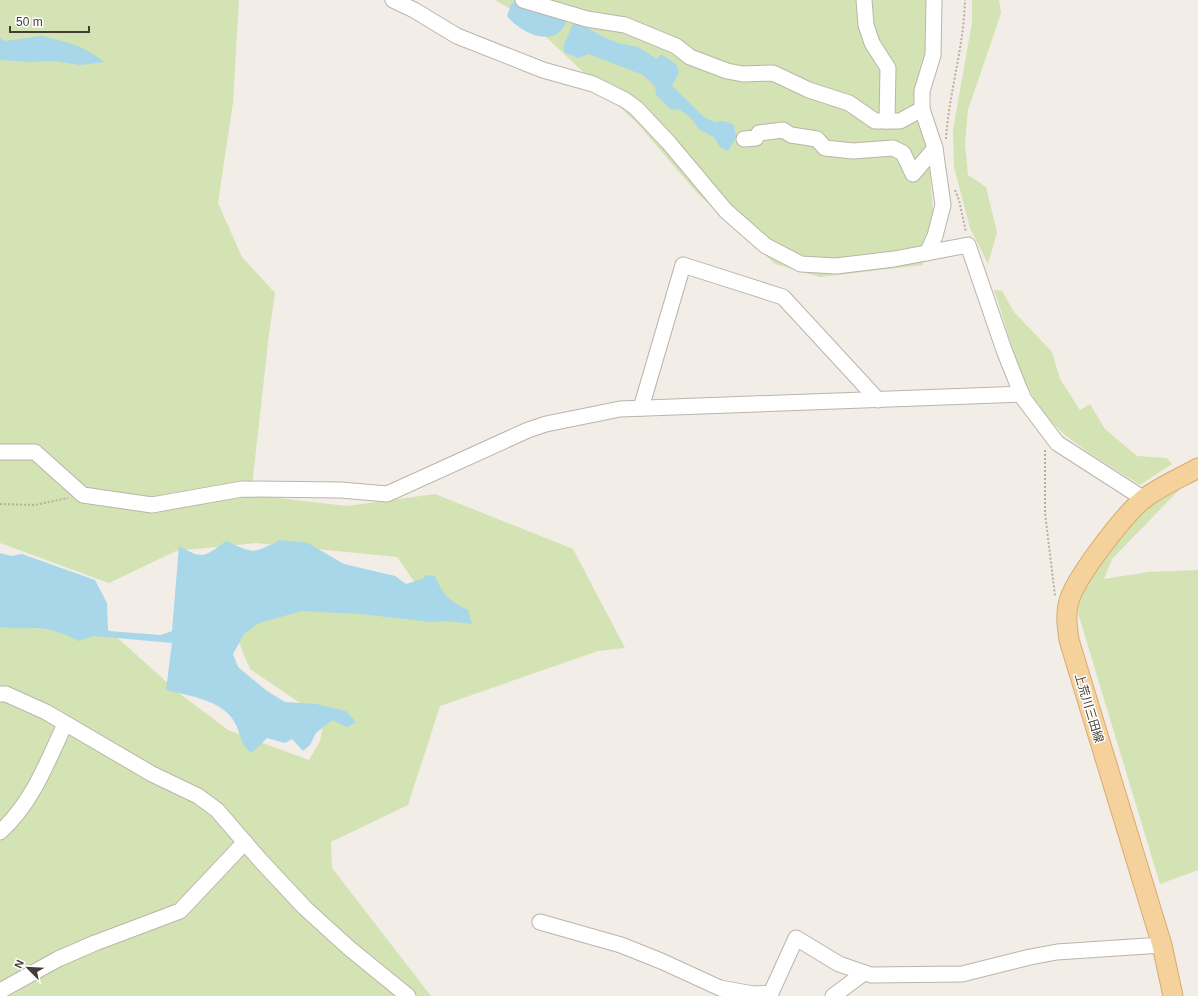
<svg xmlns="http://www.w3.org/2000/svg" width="1198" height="996" font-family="Arial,'Noto Sans JP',sans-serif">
<rect width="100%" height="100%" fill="#f2ede7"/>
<g fill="#d3e3b3">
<polygon points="0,0 239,0 233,102 218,203 242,257 275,293 269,334 251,495 347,506 435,494 573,549 625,648 598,651 440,706 408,805 331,842 332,868 431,996 0,996 0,621 102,624 179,693 228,730 309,760 320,741 324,719 250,669 235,633 291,594 435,611 397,557 256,543 176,551 109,583 0,543"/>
<polygon points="495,0 929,0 924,95 933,210 923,265 820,277 775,264 697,193 638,124 525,17"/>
<polygon points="972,0 999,0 1001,13 968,110 965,144 968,175 986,187 997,232 988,264 970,228 954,167 953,130 972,22"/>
<path d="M994 290 1002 291 1014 312 1052 352 1060 379 1080 410 1090 404 1105 429 1137 456 1167 458 1172 464 1140 485C1109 465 1062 440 1041 409 1018 378 1007 327 994 290Z"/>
<polygon points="1174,485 1180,489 1112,559 1104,579 1148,572 1198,570 1198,870 1160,884 1078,613 1082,585 1148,506"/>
</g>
<g fill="#a8d7e9">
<path d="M516 1 563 18 566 23C554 50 520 32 507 16L511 4Z"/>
<polygon points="578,22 601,36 618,43 638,47 657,59 661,54 676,64 679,72 672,86 704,117 715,122 724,121 734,125 736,137 728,151 720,147 714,137 700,130 690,117 680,110 670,109 656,95 655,86 643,75 589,54 578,58 564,52 564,44 573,24"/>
<path d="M41 36C69 42 81 45 105 62L80 65 54 61 30 62 0 60V38L5 41Z"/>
<path d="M280 540 308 543 344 564 395 576 406 584 422 579 427 575 435 576C444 597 449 600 468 610L472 624 446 621 431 622 360 614 302 611 259 623 244 634 233 654 238 667 267 691 285 702 316 704 346 711 356 722 347 727 332 720 316 733 310 745 303 751 292 739 285 743 267 738 252 753C241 747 241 735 236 725 225 700 189 696 166 690L172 643 94 636 79 641C65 634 51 628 34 628 22 628 12 629 0 627V553L11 556 22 554 95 580 107 603 108 631 161 635 172 631 179 546C204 560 204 557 226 541 255 554 252 554 280 540Z"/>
</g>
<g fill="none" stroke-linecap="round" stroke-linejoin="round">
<g stroke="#bcb4aa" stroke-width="17">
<g id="minor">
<polyline points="393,0 414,10 457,36 543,70 593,84 625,100 636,108 669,143 726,211 766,246 801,264 836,266 894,259 968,245 1004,350 1023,398 1057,443 1144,499"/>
<polyline points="523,0 587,19 625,25 676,46 690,57 727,71 743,74 773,73 809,90 849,103 875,121 900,121 922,109"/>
<polyline points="864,0 866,25 872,43 888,68 887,121"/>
<polyline points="744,139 756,138 759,133 783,130 791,135 817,139 825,148 853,151 893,148 903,153 913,174 935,148"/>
<polyline points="927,253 935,236 943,205 935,148 922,109 922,91 933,55 934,0"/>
<polyline points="641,408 683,265 783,297 878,400"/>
<polyline points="0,452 35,452 83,495 152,505 242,489 341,490 387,494 528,430 546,424 620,409 1022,394"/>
<polyline points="0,694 6,694 46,712 152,774 198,796 217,810 261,861 305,908 349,948 408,996"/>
<path d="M0 832C32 803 47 763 65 724"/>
<polyline points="540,922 621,945 661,961 720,988 753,994 771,993 796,938 839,964 871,975 962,974 1030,957 1057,952 1162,945"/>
<polyline points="0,991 58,959 95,943 180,911 245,842"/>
<polyline points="833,996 864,973"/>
</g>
</g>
<g stroke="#d9ab6e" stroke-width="21">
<path id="major" d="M1173 996 1162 945 1069 640C1067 626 1065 612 1070 598 1078 575 1125 513 1145 498 1161 486 1180 478 1198 468"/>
</g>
<g stroke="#bdad9d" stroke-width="2" stroke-dasharray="2 2" stroke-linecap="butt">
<path d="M946 139C949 92 964 47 965 0"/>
<polyline points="955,190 959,200 966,232"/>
<polyline points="1045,450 1045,513 1055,596"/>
<polyline points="0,504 35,505 68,498"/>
</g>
<use href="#minor" stroke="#fff" stroke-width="15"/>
<use href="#major" stroke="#f5d19c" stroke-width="19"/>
</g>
<g text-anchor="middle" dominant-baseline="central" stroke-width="3" stroke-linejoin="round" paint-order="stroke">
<g font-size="12" fill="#443d36" stroke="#fff">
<text transform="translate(1089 708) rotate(73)">上荒川三田線</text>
</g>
</g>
<g transform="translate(28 968) rotate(294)" stroke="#ffffff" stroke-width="3" paint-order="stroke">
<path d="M0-3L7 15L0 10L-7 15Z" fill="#443d36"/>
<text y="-6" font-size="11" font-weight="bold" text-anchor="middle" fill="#443d36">N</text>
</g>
<path d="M10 26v6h79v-6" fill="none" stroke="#443d36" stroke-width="2"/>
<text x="16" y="26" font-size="12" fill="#443d36" stroke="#ffffff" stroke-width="3" paint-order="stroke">50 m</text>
</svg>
